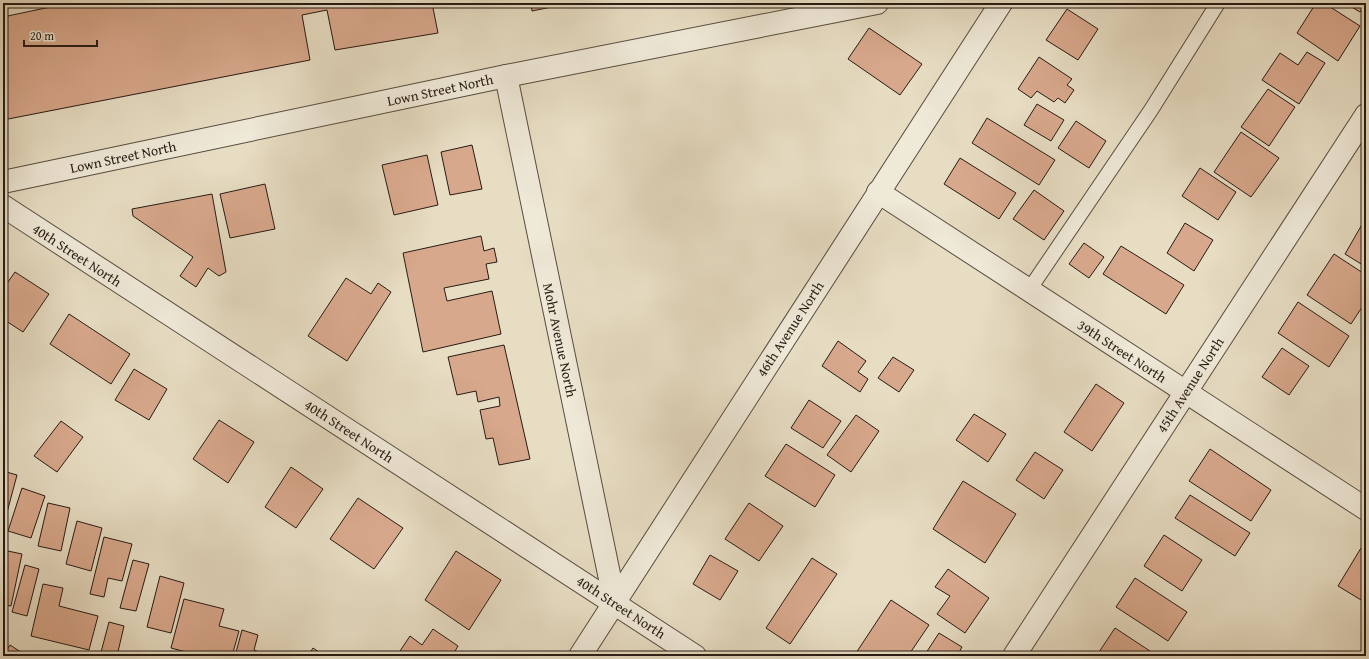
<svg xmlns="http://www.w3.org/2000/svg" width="1369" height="659" font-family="'Gentium Book Plus',serif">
<rect width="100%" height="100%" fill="#e7ddc3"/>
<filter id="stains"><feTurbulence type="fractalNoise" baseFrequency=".005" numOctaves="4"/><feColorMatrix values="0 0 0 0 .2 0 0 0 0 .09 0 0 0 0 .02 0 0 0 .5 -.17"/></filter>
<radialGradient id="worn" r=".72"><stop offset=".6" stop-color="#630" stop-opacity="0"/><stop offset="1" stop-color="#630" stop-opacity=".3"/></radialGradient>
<g fill="#d8a88c" stroke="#271b14">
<polygon points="69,3 432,3 438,33 335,50 327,10 302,15 310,60 3,120 3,17"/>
<polygon points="531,3 571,3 532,11"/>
<polygon points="1316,3 1324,3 1360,26 1338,61 1297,33"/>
<polygon points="1345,3 1366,3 1360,12"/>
<polygon points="1067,9 1098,29 1078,60 1046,40"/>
<polygon points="869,28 922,64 900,95 848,59"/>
<polygon points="1307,52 1325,63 1299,104 1262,80 1280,53 1298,65"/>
<polygon points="1039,57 1072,79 1067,85 1074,90 1065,103 1058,98 1054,102 1037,91 1031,98 1018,89"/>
<polygon points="1268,89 1295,107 1269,146 1241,127"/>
<polygon points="1037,104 1064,120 1051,141 1024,125"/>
<polygon points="987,118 1055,160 1039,185 972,143"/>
<polygon points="1076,121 1106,141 1089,168 1058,148"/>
<polygon points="1241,132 1279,158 1251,197 1214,172"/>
<polygon points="472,145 482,189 450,195 441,152"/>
<polygon points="427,155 438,205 394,215 382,165"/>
<polygon points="960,158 1016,193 999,219 944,184"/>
<polygon points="1200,168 1236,192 1218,220 1182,196"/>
<polygon points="265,184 275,229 230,238 220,194"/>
<polygon points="1034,190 1064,211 1044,240 1013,219"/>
<polygon points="212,194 226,272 219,276 208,268 196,287 180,276 193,257 133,216 132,209"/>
<polygon points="1364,221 1366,222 1366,267 1345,254"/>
<polygon points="1185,223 1213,240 1194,271 1167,253"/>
<polygon points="481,236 484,251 494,248 497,262 486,264 489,279 444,288 447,301 492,291 501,334 423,352 403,253"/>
<polygon points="1084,243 1104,257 1089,278 1069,264"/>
<polygon points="1121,246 1184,285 1166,314 1103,274"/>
<polygon points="1334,254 1366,275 1366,301 1351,324 1307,295"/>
<polygon points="15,272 49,294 23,332 3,319 3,289"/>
<polygon points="346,278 371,294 378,283 391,292 347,361 308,336"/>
<polygon points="1298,302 1349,336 1329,367 1278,333"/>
<polygon points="69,314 130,354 111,384 50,344"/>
<polygon points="838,341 866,361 858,372 868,379 860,392 822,366"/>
<polygon points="504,345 530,459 499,465 493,438 486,439 480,410 500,406 499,397 478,402 476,391 457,395 448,357"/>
<polygon points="1282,348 1309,366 1289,395 1262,377"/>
<polygon points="893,357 914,370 899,392 878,378"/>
<polygon points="134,369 167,389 149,420 115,400"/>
<polygon points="1096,384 1124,403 1092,451 1064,432"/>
<polygon points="809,400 841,421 823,448 791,428"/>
<polygon points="974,414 1006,434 988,462 956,440"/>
<polygon points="856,415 879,431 851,472 827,455"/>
<polygon points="219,420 254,442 228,483 193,459"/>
<polygon points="61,421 83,437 57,472 34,456"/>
<polygon points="786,444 835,475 815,507 765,476"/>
<polygon points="1210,449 1271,490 1251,521 1189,481"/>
<polygon points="1035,452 1063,470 1044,499 1016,480"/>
<polygon points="291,467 323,489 296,528 265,507"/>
<polygon points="3,471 17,475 5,520 3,520"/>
<polygon points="963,481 1016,514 985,563 933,529"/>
<polygon points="22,488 45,496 31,538 8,531"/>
<polygon points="1190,495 1250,533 1235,556 1175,518"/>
<polygon points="358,498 403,528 374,569 330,539"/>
<polygon points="48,503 70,508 61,551 38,546"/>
<polygon points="749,503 783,526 759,561 725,539"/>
<polygon points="77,521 102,528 91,571 66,564"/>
<polygon points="1164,535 1202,560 1182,591 1144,566"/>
<polygon points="104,537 132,544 122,581 108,578 104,597 90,594"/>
<polygon points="1361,548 1366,551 1366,603 1338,586"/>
<polygon points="3,550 22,554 11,606 3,605"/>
<polygon points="456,551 501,580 469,630 425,600"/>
<polygon points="710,555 738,571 720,600 693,584"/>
<polygon points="812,558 837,574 790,644 766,628"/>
<polygon points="133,560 149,564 136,611 120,608"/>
<polygon points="25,565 39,569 27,616 12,612"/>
<polygon points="948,569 989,598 965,633 937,614 950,596 935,587"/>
<polygon points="160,576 184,583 171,633 147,627"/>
<polygon points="1135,578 1187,612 1168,641 1116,607"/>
<polygon points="43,584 63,588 59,606 98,616 89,650 31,636"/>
<polygon points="184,599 224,609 219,626 239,631 232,656 201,656 171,648"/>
<polygon points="891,600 929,625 908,656 854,656"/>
<polygon points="109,622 124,626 117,656 100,656"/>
<polygon points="1115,628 1153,653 1151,656 1099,656 1097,655"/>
<polygon points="433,629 458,646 452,656 407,656 400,651 410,636 422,645"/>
<polygon points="242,630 258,635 254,650 269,656 235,656"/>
<polygon points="939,633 962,647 957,656 924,656"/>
<polygon points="10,645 27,656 3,656"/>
<polygon points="313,648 325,656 308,656"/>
</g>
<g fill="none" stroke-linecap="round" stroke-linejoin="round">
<g stroke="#574c40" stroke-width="16">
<polyline id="service" points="1029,290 1151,110 1218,3"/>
</g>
<g stroke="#574c40" stroke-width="24">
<g id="minor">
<polyline points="506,76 615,603"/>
<polyline points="3,182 506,76 877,3"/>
<polyline points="878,192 1366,509"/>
<polyline points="3,206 695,656"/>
<polyline points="1014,656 1366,115"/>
</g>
</g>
<g stroke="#574c40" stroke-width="24">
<polyline id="tertiary" points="580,656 1001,3"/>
</g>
<use href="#service" stroke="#efe9d8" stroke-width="14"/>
<use href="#minor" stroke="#efe9d8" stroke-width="22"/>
<use href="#tertiary" stroke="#efe9d8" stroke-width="22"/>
</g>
<g text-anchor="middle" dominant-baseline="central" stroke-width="3" stroke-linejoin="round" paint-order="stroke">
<g font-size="14" fill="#271b14" stroke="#efe9d8">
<text transform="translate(440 90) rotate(-12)">Lown Street North</text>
<text transform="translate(123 157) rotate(-12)">Lown Street North</text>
<text transform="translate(77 255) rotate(33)">40th Street North</text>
<text transform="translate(790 329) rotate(-57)">46th Avenue North</text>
<text transform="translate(560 340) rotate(78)">Mohr Avenue North</text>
<text transform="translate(1122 351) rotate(33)">39th Street North</text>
<text transform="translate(1190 385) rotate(-57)">45th Avenue North</text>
<text transform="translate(349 431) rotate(33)">40th Street North</text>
<text transform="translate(621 607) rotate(33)">40th Street North</text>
</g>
</g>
<rect width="1369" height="659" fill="none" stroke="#e7ddc3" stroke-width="16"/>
<rect x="4" y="4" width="1361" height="651" fill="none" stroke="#271b14" stroke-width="2"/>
<rect x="8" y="8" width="1353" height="643" fill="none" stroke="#271b14"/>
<path d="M24 40v6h73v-6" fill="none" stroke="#271b14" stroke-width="2"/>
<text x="30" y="40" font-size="12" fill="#271b14" stroke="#efe9d8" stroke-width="3" paint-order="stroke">20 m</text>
<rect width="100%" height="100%" filter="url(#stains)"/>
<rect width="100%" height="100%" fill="url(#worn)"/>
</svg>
